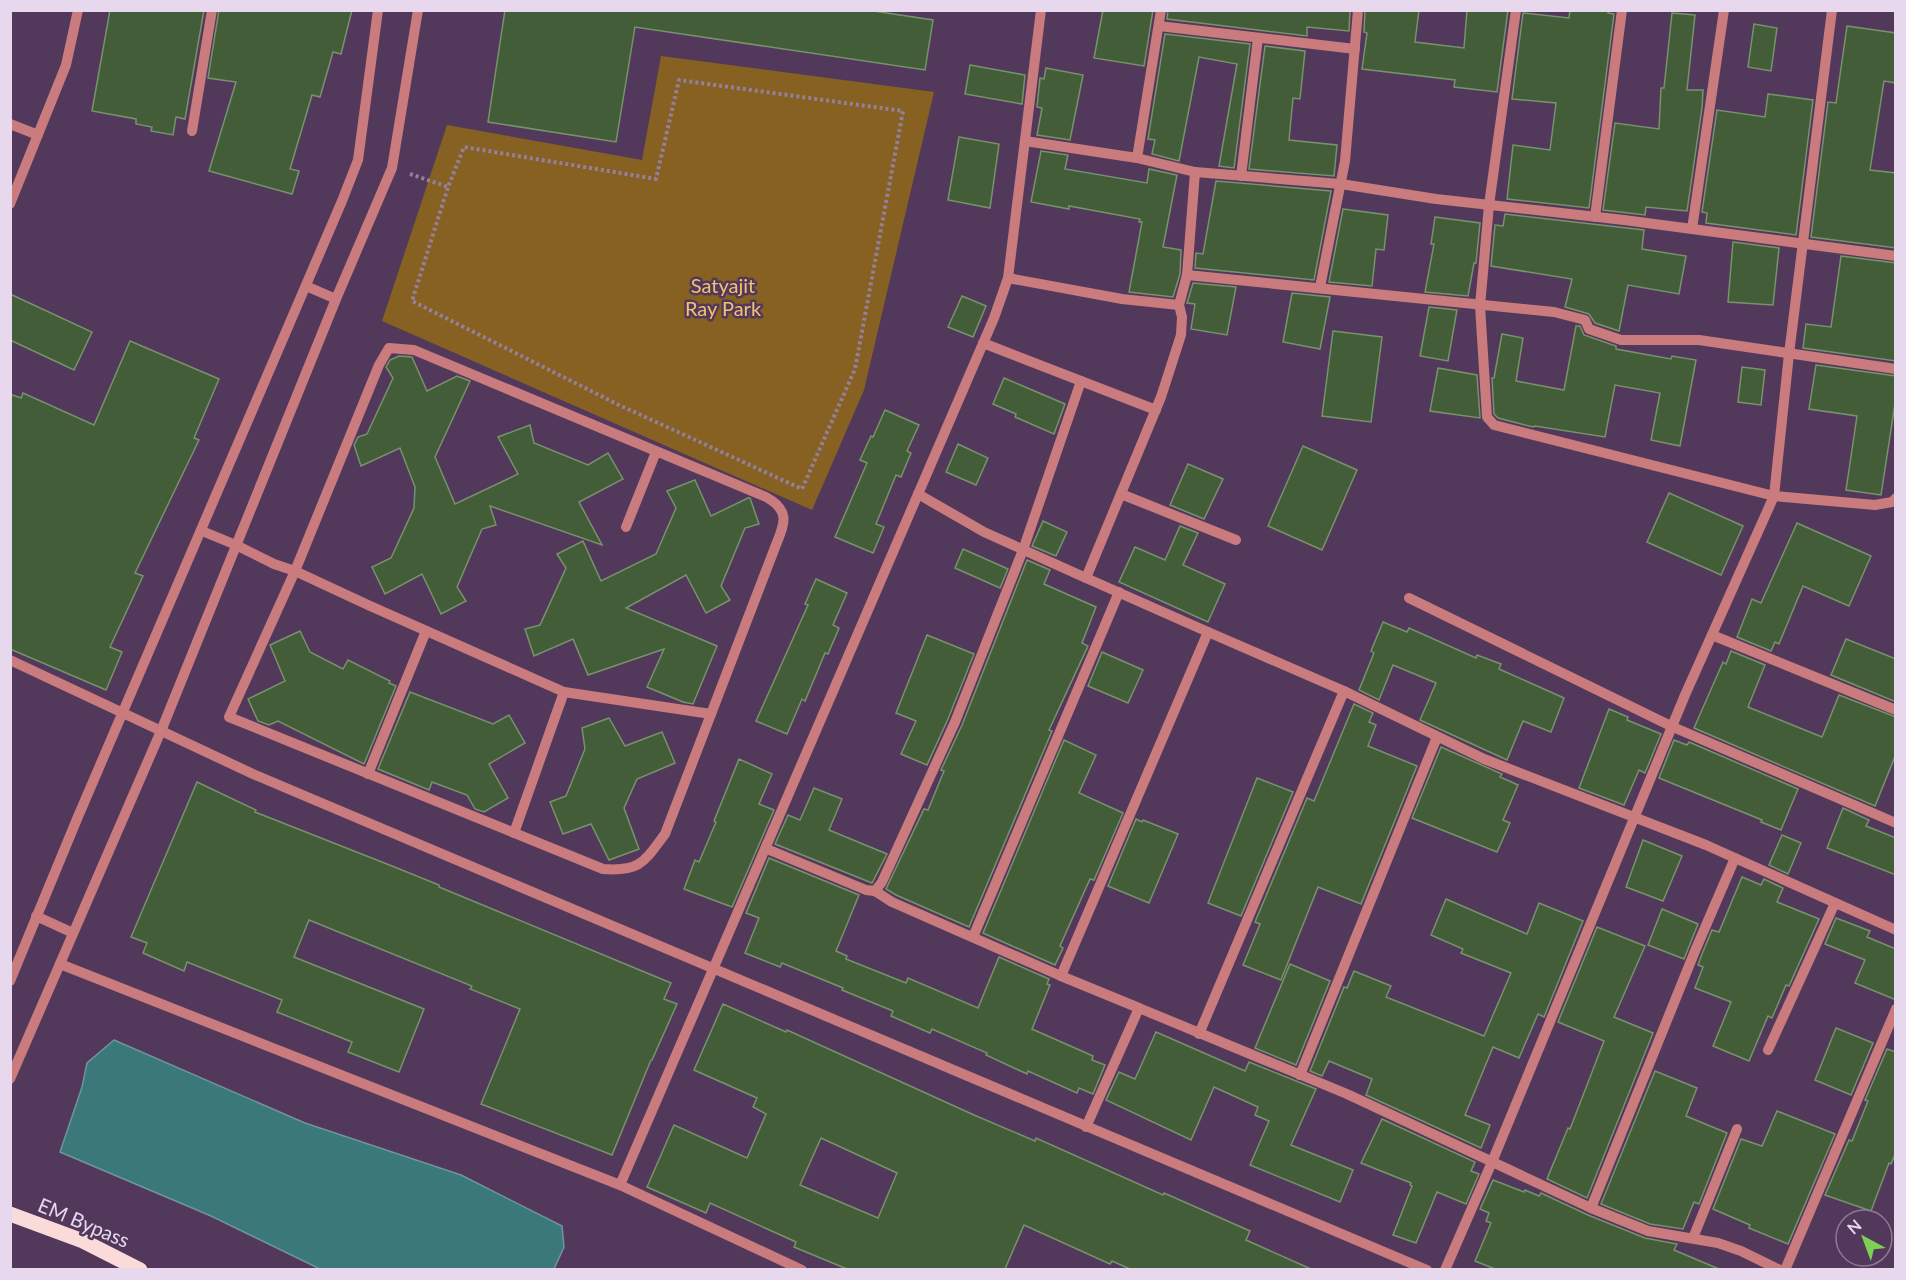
<svg xmlns="http://www.w3.org/2000/svg" width="1906" height="1280" font-family="Lato,sans-serif">
<rect width="100%" height="100%" fill="#52395b"/>
<polygon fill="#866122" points="661,56 934,92 864,390 812,510 382,321 447,125 642,160"/>
<polygon fill="#3b787a" stroke="#6f959c" stroke-width="1.5" points="114,1040 305,1123 461,1175 562,1226 564,1247 554,1269 320,1269 211,1216 60,1152 82,1087 87,1063"/>
<g fill="#445d39" stroke="#77926c" stroke-width="1.5" fill-rule="evenodd">
<polygon points="110,10 204,10 185,119 176,117 173,135 151,131 152,127 136,124 136,119 92,111"/>
<polygon points="219,10 352,10 341,54 333,52 320,97 312,95 290,169 299,171 292,194 209,171 236,82 208,78"/>
<polygon points="505,10 867,10 933,20 925,70 635,27 616,142 488,122"/>
<polygon points="1103,10 1153,10 1144,66 1094,58"/>
<polygon points="1168,10 1350,10 1349,31 1307,27 1307,36 1167,19"/>
<polygon points="1365,10 1419,10 1415,42 1464,48 1467,10 1508,10 1497,92 1454,87 1455,80 1362,69 1367,33 1364,32"/>
<polygon points="1570,10 1609,10 1608,13 1614,14 1589,208 1507,199 1513,145 1550,150 1556,103 1512,99 1523,13 1569,18"/>
<polygon points="1672,13 1695,15 1687,90 1703,90 1702,108 1687,211 1646,207 1645,215 1603,210 1615,123 1659,129 1661,88 1664,88"/>
<polygon points="1754,24 1777,28 1771,71 1748,67"/>
<polygon points="1847,26 1896,33 1896,83 1884,81 1870,170 1896,173 1896,248 1811,237 1828,102 1836,103"/>
<polygon points="1165,34 1250,44 1234,168 1219,166 1237,64 1199,57 1179,161 1152,154 1155,140 1148,139"/>
<polygon points="1265,46 1305,51 1300,99 1293,98 1289,140 1337,145 1334,176 1249,169"/>
<polygon points="970,65 1025,75 1022,104 965,94"/>
<polygon points="1046,68 1083,75 1070,140 1037,135 1042,108 1037,107 1040,78 1044,79"/>
<polygon points="1768,94 1813,100 1796,235 1706,223 1707,213 1702,212 1717,110 1765,117"/>
<polygon points="959,137 999,144 990,208 948,200"/>
<polygon points="1041,151 1068,155 1065,169 1147,183 1149,169 1177,175 1163,247 1181,250 1180,274 1173,297 1129,292 1142,222 1139,222 1140,219 1069,206 1069,209 1031,202"/>
<polygon points="1216,181 1331,191 1314,280 1195,268 1196,253 1203,254"/>
<polygon points="1343,209 1388,215 1384,250 1376,249 1372,286 1329,282"/>
<polygon points="1505,214 1644,230 1642,249 1686,256 1679,294 1628,285 1619,331 1595,323 1589,314 1565,307 1572,279 1491,266 1495,225 1503,226"/>
<polygon points="1435,217 1480,223 1476,263 1474,263 1468,296 1425,292 1434,244 1431,244"/>
<polygon points="1733,242 1779,248 1773,305 1728,302"/>
<polygon points="1841,256 1896,263 1896,361 1803,348 1806,324 1831,327"/>
<polygon points="1193,283 1236,287 1227,335 1191,329 1195,304 1187,303"/>
<polygon points="1292,293 1330,297 1320,349 1283,342"/>
<polygon points="10,294 92,332 74,370 10,340"/>
<polygon points="962,296 986,306 973,337 948,327"/>
<polygon points="1429,307 1457,310 1448,361 1420,356"/>
<polygon points="1576,326 1580,326 1584,335 1616,346 1616,349 1671,359 1672,356 1696,360 1680,446 1651,440 1660,393 1615,385 1605,437 1535,426 1533,427 1498,418 1494,414 1492,378 1494,378 1502,334 1523,338 1516,381 1564,390"/>
<polygon points="1333,331 1382,337 1371,422 1322,416"/>
<polygon points="130,341 219,379 194,438 199,440 135,573 143,576 110,647 122,652 106,690 10,649 10,394 21,398 23,393 94,425"/>
<polygon points="399,356 412,357 427,391 457,376 470,381 435,457 455,504 518,474 498,437 530,425 534,443 588,465 608,453 623,479 579,502 602,545 490,506 496,525 482,529 457,587 466,601 441,614 422,574 385,594 372,567 391,558 414,508 415,487 400,448 361,466 354,445 358,437 367,434 393,378 386,367 390,360"/>
<polygon points="1816,365 1896,376 1896,397 1881,495 1846,490 1857,416 1809,409"/>
<polygon points="1742,367 1765,370 1761,405 1738,402"/>
<polygon points="1438,368 1477,375 1480,418 1430,411"/>
<polygon points="1004,378 1065,404 1054,434 1015,417 1016,414 993,404"/>
<polygon points="885,410 919,425 907,451 911,453 901,477 896,475 876,524 884,527 873,553 835,537 867,463 860,460 871,436 873,437"/>
<polygon points="958,444 988,458 976,485 946,472"/>
<polygon points="1303,446 1357,470 1322,550 1268,526"/>
<polygon points="1188,464 1223,479 1204,519 1170,505"/>
<polygon points="695,480 711,516 748,498 750,498 759,524 745,528 721,586 730,600 706,613 686,575 626,608 717,646 693,704 683,702 647,687 664,649 588,675 573,639 534,656 525,629 540,625 566,568 557,554 583,541 601,581 656,554 676,508 667,491"/>
<polygon points="1669,493 1743,526 1721,575 1647,542"/>
<polygon points="1043,521 1067,532 1056,556 1032,546"/>
<polygon points="1797,523 1871,556 1849,606 1803,586 1779,644 1775,642 1771,651 1737,637 1752,599 1761,603"/>
<polygon points="1180,526 1198,533 1183,565 1225,584 1208,622 1119,582 1135,547 1165,560"/>
<polygon points="963,549 1008,569 1000,588 955,568"/>
<polygon points="1027,560 1050,570 1044,584 1096,607 1082,643 1088,646 1049,730 1052,731 969,927 896,895 886,889 924,809 928,810 944,771 941,770 962,725"/>
<polygon points="816,579 847,593 833,625 839,628 828,654 825,653 805,701 802,699 787,734 756,721 808,605 805,604"/>
<polygon points="1383,622 1407,632 1409,628 1476,658 1477,655 1501,664 1499,669 1564,698 1551,732 1523,721 1507,760 1420,720 1436,683 1393,665 1379,700 1359,690 1374,653 1371,651"/>
<polygon points="300,631 310,652 343,669 348,660 390,681 389,683 396,686 364,764 278,721 269,725 258,721 248,699 285,681 270,645"/>
<polygon points="927,635 974,654 948,719 927,765 901,754 916,721 896,713"/>
<polygon points="1846,639 1896,659 1896,702 1831,675"/>
<polygon points="1731,651 1765,665 1748,707 1822,737 1839,695 1896,717 1896,754 1875,806 1694,728 1723,662 1726,664"/>
<polygon points="1102,652 1143,670 1128,703 1088,686"/>
<polygon points="410,692 493,724 509,715 525,743 489,764 508,798 484,812 475,809 467,795 432,782 429,790 378,769"/>
<polygon points="1354,704 1373,713 1369,722 1376,725 1368,746 1417,766 1361,904 1318,887 1281,980 1243,965 1260,924 1255,922 1307,798 1314,801"/>
<polygon points="1609,709 1628,717 1627,720 1661,734 1645,773 1639,770 1624,805 1579,788"/>
<polygon points="609,718 625,746 662,732 675,763 637,779 624,808 639,849 609,860 591,824 563,834 550,802 566,796 585,749 582,728"/>
<polygon points="1064,740 1096,755 1079,793 1123,813 1094,880 1090,879 1060,946 1063,948 1055,965 983,933"/>
<polygon points="1674,740 1687,745 1689,742 1798,789 1781,830 1761,822 1762,820 1659,778"/>
<polygon points="1441,747 1502,774 1500,777 1518,785 1503,820 1510,823 1497,852 1412,818"/>
<polygon points="739,759 772,774 759,804 774,810 732,907 684,889 695,860 699,862 716,822 714,821"/>
<polygon points="1257,778 1293,792 1241,916 1208,903"/>
<polygon points="197,782 256,810 255,812 392,866 439,885 439,887 671,983 664,999 677,1004 652,1060 651,1060 612,1155 481,1104 520,1009 470,989 472,986 309,920 294,957 424,1009 399,1072 348,1052 352,1042 277,1012 282,1000 187,962 184,971 143,953 147,943 131,937"/>
<polygon points="814,788 842,799 829,830 887,854 872,883 775,844 788,815 800,820"/>
<polygon points="1843,808 1869,820 1866,826 1896,838 1896,875 1827,848"/>
<polygon points="1136,819 1142,822 1143,820 1178,834 1149,903 1108,886"/>
<polygon points="1782,835 1801,843 1788,874 1769,865"/>
<polygon points="1643,840 1682,856 1663,901 1626,887"/>
<polygon points="769,858 859,895 836,951 847,956 846,959 906,983 908,978 978,1008 999,957 1049,979 1047,984 1050,985 1032,1029 1093,1056 1092,1060 1105,1065 1093,1094 1079,1088 1077,1093 1028,1071 1027,1074 986,1055 987,1053 932,1029 930,1033 891,1016 893,1011 842,990 843,988 782,963 780,967 745,953 759,918 746,913"/>
<polygon points="1742,877 1761,885 1764,879 1783,888 1777,902 1819,919 1789,986 1786,985 1772,1018 1768,1016 1749,1061 1713,1046 1731,1002 1695,988 1703,967 1698,965 1702,954 1712,930 1719,932"/>
<polygon points="1446,899 1527,934 1539,903 1583,921 1544,1017 1538,1014 1519,1058 1493,1047 1465,1115 1490,1125 1481,1148 1366,1095 1372,1079 1329,1061 1322,1076 1310,1071 1344,987 1347,988 1354,971 1391,986 1386,997 1484,1036 1511,973 1461,953 1463,949 1431,935"/>
<polygon points="1662,909 1698,924 1684,959 1648,945"/>
<polygon points="1836,918 1870,931 1867,937 1896,949 1896,1000 1855,983 1865,960 1825,944"/>
<polygon points="1597,927 1645,946 1614,1017 1653,1033 1587,1198 1547,1179 1568,1128 1570,1129 1604,1041 1558,1022"/>
<polygon points="1290,964 1330,981 1296,1065 1255,1048"/>
<path d="M723 1004 786 1032 787 1030 974 1115 1035 1141 1036 1138 1163 1195 1164 1193 1250 1231 1246 1240 1311 1269H1130L1112 1261 1110 1264 1024 1225 1005 1269H847L794 1247 796 1242 710 1203 706 1213 647 1187 674 1125 747 1158 766 1114 753 1107 757 1098 694 1070ZM821 1138 897 1173 878 1218 800 1185Z"/>
<polygon points="1836,1028 1873,1043 1851,1095 1815,1080"/>
<polygon points="1156,1032 1245,1071 1249,1062 1316,1089 1291,1145 1353,1170 1340,1202 1250,1165 1269,1121 1255,1115 1258,1107 1214,1087 1191,1140 1106,1100 1119,1072 1135,1079"/>
<polygon points="1887,1049 1896,1052 1896,1152 1891,1164 1889,1163 1871,1211 1825,1195 1849,1140 1852,1141 1868,1101 1865,1100"/>
<polygon points="1655,1071 1697,1088 1686,1116 1727,1133 1699,1204 1694,1202 1683,1229 1650,1224 1601,1204"/>
<polygon points="1777,1111 1835,1134 1788,1244 1749,1228 1750,1225 1713,1209 1741,1139 1762,1146"/>
<polygon points="1382,1119 1475,1162 1471,1171 1479,1174 1466,1204 1437,1192 1416,1243 1393,1235 1412,1186 1410,1185 1411,1183 1361,1163"/>
<polygon points="1493,1180 1524,1192 1525,1190 1539,1196 1541,1193 1588,1215 1645,1238 1677,1244 1674,1250 1719,1269 1495,1269 1475,1261 1491,1223 1486,1221 1489,1213 1480,1209"/>
</g>
<g fill="none" stroke-linecap="round" stroke-linejoin="round">
<polyline stroke="#94809c" stroke-width="4" stroke-dasharray="3 3" stroke-linecap="butt" points="410,174 448,187 464,147 656,179 679,80 903,111 855,369 802,489 617,404 412,301 448,187"/>
<g stroke="#c97b7e" stroke-width="10">
<polyline points="1516,10 1489,205 1480,306 1487,417 1494,425 1774,496 1875,505 1892,502 1896,498"/>
<polyline points="1159,26 1355,49"/>
<polyline points="10,124 38,135"/>
<polyline points="192,131 212,10"/>
<polyline points="1025,141 1137,158 1195,172 1341,184 1436,199 1624,220 1896,256"/>
<polyline points="1137,158 1161,10"/>
<polyline points="1241,176 1258,38"/>
<polyline points="10,204 66,65 78,10"/>
<polyline points="1595,217 1622,10"/>
<polyline points="1692,229 1724,10"/>
<polyline points="1187,275 1554,312 1585,320 1589,329 1621,340 1699,340 1896,369"/>
<polyline points="1008,278 1122,299 1179,305"/>
<polyline points="306,286 336,299"/>
<polyline points="1320,287 1345,161 1358,10"/>
<polyline points="983,343 1156,410"/>
<path d="M389 348 414 350 766 497C793 512 783 526 774 550L665 834C644 862 640 872 603 869L229 717 295 571 379 365Z"/>
<polyline points="918,494 984,532 1086,578"/>
<polyline points="1121,494 1236,540"/>
<polyline points="626,527 656,452"/>
<polyline points="202,531 236,545 274,564 295,571 368,605 564,692 711,714"/>
<polyline points="1409,598 1673,727 1896,823"/>
<polyline points="1208,632 1344,691 1484,759 1706,845 1896,930"/>
<polyline points="1712,635 1896,710"/>
<polyline points="10,660 253,774 1427,1270"/>
<polyline points="368,774 426,631"/>
<polyline points="514,833 564,692"/>
<polyline points="767,849 866,890 875,891 882,882 955,722 1023,550 1081,381"/>
<polyline points="875,891 892,902 1061,976"/>
<polyline points="36,916 73,933"/>
<polyline points="973,937 1119,592"/>
<polyline points="60,964 620,1185 802,1270"/>
<polyline points="10,981 77,819 342,201 358,160 378,10"/>
<polyline points="1139,1008 1347,1094 1591,1208 1648,1231 1718,1243 1741,1251 1780,1270"/>
<polyline points="1199,1034 1344,691"/>
<polyline points="1768,1050 1835,903"/>
<polyline points="1300,1075 1437,737"/>
<polyline points="10,1079 161,731 336,299 392,168 418,10"/>
<polyline points="1086,1127 1139,1008 1061,976 1208,632 1086,578 1161,397 1181,335 1182,317 1179,305 1187,275 1195,172"/>
<polyline points="620,1185 994,318 1008,278 1041,10"/>
<polyline points="1591,1208 1695,951 1735,858"/>
<polyline points="1693,1238 1737,1129"/>
<polyline points="1445,1270 1492,1162 1685,695 1774,496 1789,354 1832,10"/>
<polyline points="1785,1270 1896,1009"/>
</g>
<polyline stroke="#fbdada" stroke-width="15" points="10,1214 83,1241 140,1270"/>
</g>
<g text-anchor="middle" dominant-baseline="central" stroke-width="5" stroke-linejoin="round" paint-order="stroke">
<g font-size="20" fill="#f3c072" stroke="#52395b">
<text x="723" y="285">Satyajit<tspan x="723" dy="23">Ray Park</tspan></text>
</g>
<g font-size="20" fill="#e7d8ed" stroke="#52395b">
<text transform="translate(84 1222) rotate(23)">EM Bypass</text>
</g>
</g>
<rect width="1906" height="1280" fill="none" stroke="#e7d8ed" stroke-width="24"/>
<g transform="translate(1864 1238) rotate(319)"><circle r="28" fill="#52395b" stroke="#8e7995" stroke-width="1.5"/>
<path d="M0-4.5L10 22L0 15L-10 22Z" fill="#7cd155"/>
<text y="-9" font-size="16" font-weight="bold" text-anchor="middle" fill="#e7d8ed">N</text>
</g>
</svg>
